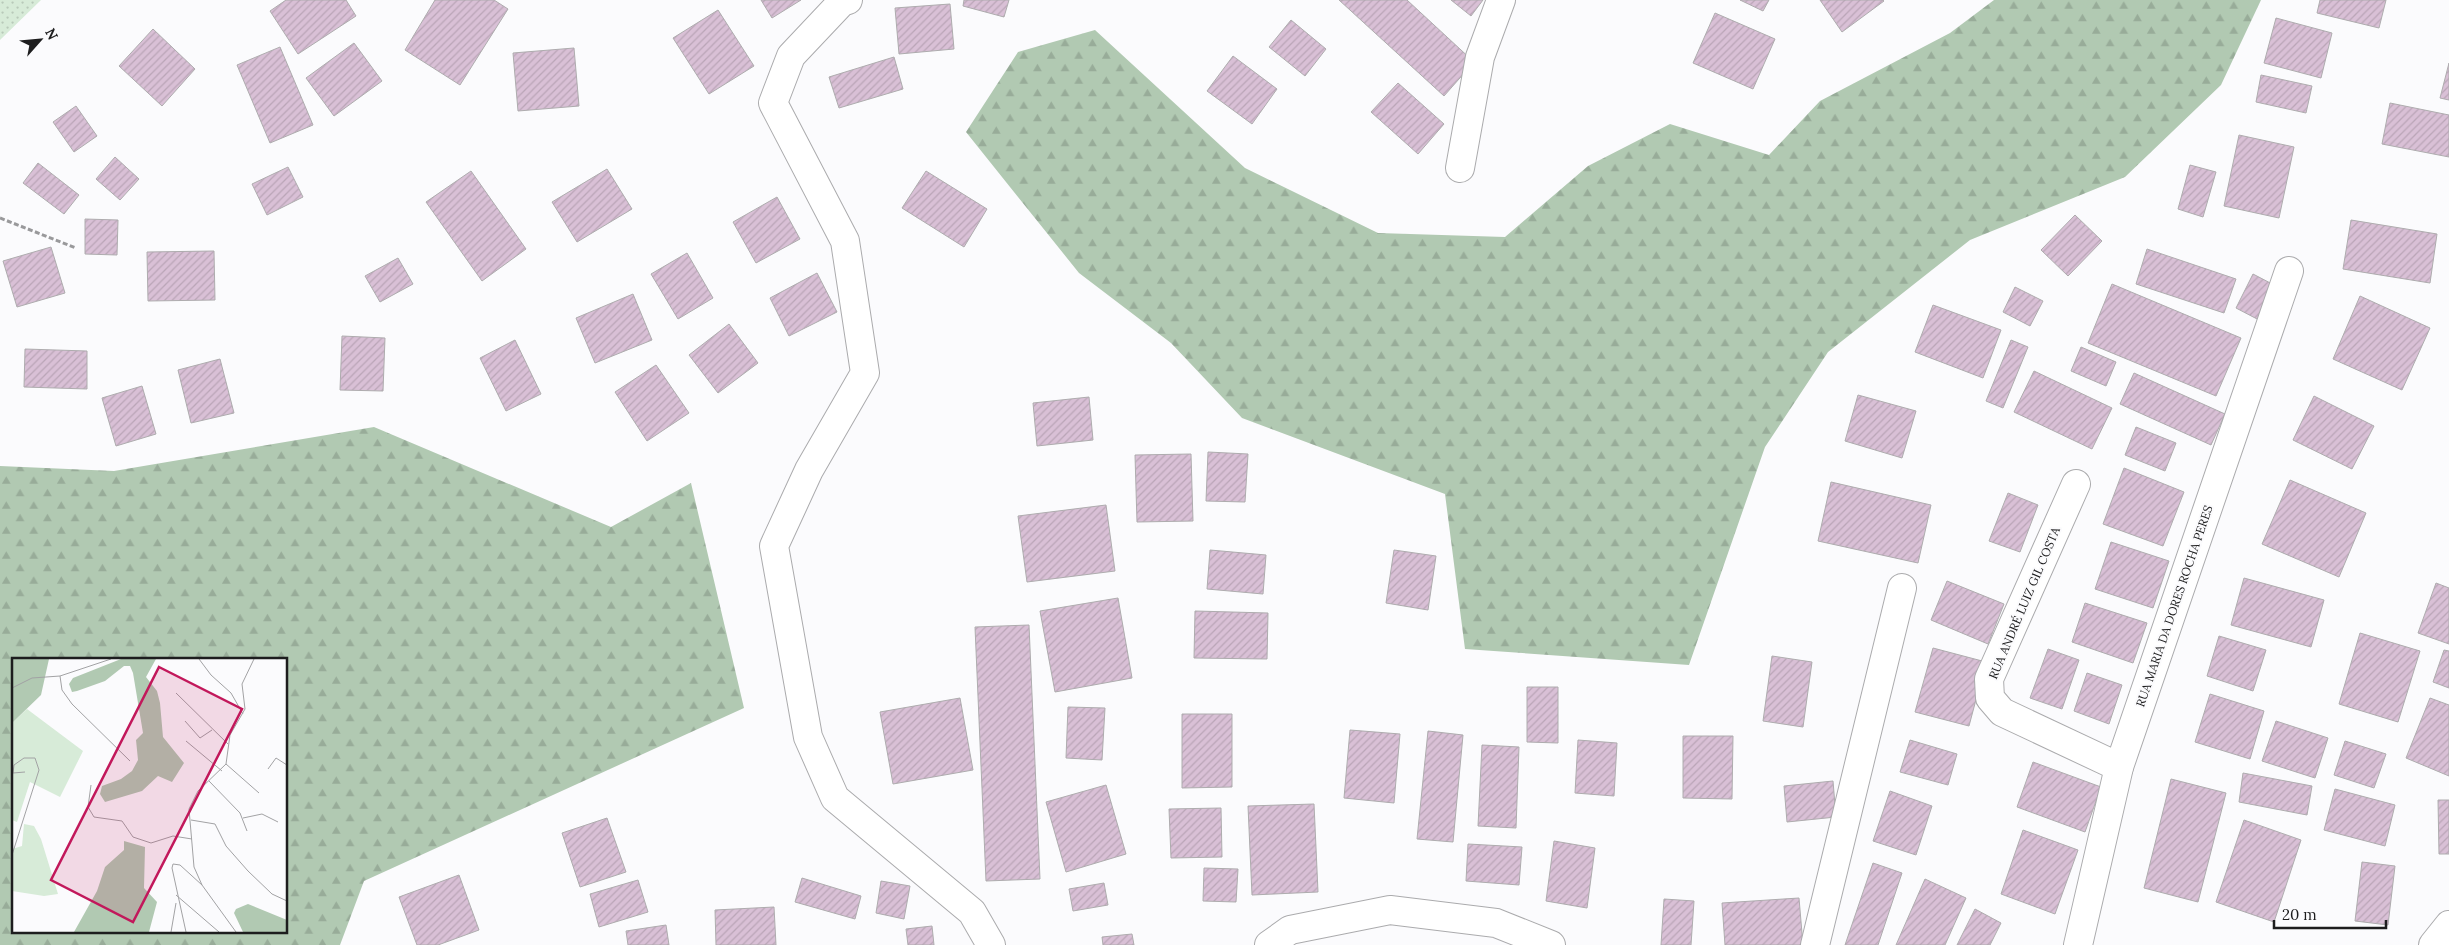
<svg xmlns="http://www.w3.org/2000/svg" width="2449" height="945" font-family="Lora,serif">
<defs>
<pattern id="grass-dots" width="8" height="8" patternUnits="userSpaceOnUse" patternTransform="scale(1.25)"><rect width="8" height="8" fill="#d7ebd8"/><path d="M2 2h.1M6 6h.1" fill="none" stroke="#b8c9b9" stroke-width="1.8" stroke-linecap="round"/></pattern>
<pattern id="forest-firs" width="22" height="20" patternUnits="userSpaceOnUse" patternTransform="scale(1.25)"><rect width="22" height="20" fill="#b1c9b2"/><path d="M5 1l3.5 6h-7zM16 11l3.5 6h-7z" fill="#98ac99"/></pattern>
<pattern id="building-hatch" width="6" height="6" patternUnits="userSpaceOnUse" patternTransform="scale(1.25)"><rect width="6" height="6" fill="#d9c0d6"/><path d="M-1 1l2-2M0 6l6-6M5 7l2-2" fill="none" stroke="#baa5b7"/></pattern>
</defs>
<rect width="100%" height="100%" fill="#fbfbfd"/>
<polygon fill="url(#grass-dots)" points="0,0 41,0 0,40"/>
<g fill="url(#forest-firs)" fill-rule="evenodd">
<polygon points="1994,0 2261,0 2221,85 2125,177 1970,240 1828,352 1765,447 1689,665 1465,649 1445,494 1242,418 1171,343 1079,273 966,132 1018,52 1095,30 1245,168 1378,233 1505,237 1588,166 1670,124 1769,155 1820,101 1950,33"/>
<path d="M374 427 611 527 691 483 744 708 364 881 340 945H0V466L114 471ZM14 659H286V931H14Z"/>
</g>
<g fill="url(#building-hatch)" stroke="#aeacae">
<polygon points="286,0 346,0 356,16 298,54 270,11"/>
<polygon points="435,0 494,0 508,9 460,85 405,50"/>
<polygon points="761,0 801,0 772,18"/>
<polygon points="964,0 1009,0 1004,17 963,6"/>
<polygon points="1339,0 1407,0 1474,62 1444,96"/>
<polygon points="1451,0 1483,0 1471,16"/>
<polygon points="1740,0 1769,0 1763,11"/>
<polygon points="1820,0 1883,0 1884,1 1842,32"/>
<polygon points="2320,0 2386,0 2379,28 2317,13"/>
<polygon points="950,4 954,49 899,54 895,8"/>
<polygon points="718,10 754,66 709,94 673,38"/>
<polygon points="1715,13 1775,39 1753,89 1693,63"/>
<polygon points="2276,18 2332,33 2321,78 2264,63"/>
<polygon points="1291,20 1326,49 1305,76 1269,47"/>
<polygon points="153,29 195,69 162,106 119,66"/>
<polygon points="354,43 382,81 334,116 306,78"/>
<polygon points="280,47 313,125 270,143 237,65"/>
<polygon points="574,48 579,106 518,111 513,53"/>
<polygon points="1233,56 1277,89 1252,124 1207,91"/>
<polygon points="894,57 903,89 839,108 829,77"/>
<polygon points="2449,63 2449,100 2440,98"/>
<polygon points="2261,75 2312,86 2306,113 2256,102"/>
<polygon points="1398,83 1444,124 1418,154 1371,112"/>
<polygon points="2390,103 2449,115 2449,157 2382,144"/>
<polygon points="76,106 97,136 74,152 53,122"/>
<polygon points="2239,135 2294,147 2279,218 2224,206"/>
<polygon points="115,157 139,179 120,200 96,179"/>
<polygon points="38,163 79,195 64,214 23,183"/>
<polygon points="2190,165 2216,172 2203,217 2178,209"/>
<polygon points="288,167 303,197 267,215 252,184"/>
<polygon points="607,169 632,209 577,242 552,202"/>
<polygon points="471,171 526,249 482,281 426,202"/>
<polygon points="926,171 987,209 964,247 902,208"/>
<polygon points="777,197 800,239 756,263 733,222"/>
<polygon points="2075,215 2102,241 2068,276 2041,250"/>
<polygon points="85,219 118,220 117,255 85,254"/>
<polygon points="2351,220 2437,234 2430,283 2343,269"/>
<polygon points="51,247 65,293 17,307 3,261"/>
<polygon points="2147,249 2236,279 2224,313 2136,284"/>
<polygon points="214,251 215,300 148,301 147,252"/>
<polygon points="687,253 713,298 678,319 651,274"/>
<polygon points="398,258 413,284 380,302 365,276"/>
<polygon points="817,273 837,312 789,336 770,298"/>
<polygon points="2253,274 2276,286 2259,320 2236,308"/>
<polygon points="2112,284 2241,338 2216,396 2088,343"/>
<polygon points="2015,287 2043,301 2030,326 2003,312"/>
<polygon points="633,294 652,340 595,363 576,318"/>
<polygon points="2360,296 2430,328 2402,390 2333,359"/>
<polygon points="1933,305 2001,330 1983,378 1915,352"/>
<polygon points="729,324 758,363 718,393 689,355"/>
<polygon points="342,336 385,338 383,391 340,390"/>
<polygon points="515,340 541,394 506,411 480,358"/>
<polygon points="2011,340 2028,347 2003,408 1986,401"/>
<polygon points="2081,347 2116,362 2106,386 2071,371"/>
<polygon points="25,349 87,351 87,389 24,387"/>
<polygon points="220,359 234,413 191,423 178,370"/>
<polygon points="656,365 689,413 647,441 615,392"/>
<polygon points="2034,371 2112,408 2092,449 2014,412"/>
<polygon points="2134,373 2225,414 2211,445 2120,404"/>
<polygon points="142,386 156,434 116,446 102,398"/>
<polygon points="1858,395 1916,411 1902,458 1845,441"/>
<polygon points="2314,396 2374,426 2352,469 2293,440"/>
<polygon points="1089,397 1093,440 1037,446 1033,403"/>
<polygon points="2136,427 2176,443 2165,471 2125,455"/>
<polygon points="1208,452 1248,454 1245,502 1206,501"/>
<polygon points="1191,454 1193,521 1137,522 1135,455"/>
<polygon points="2124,468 2184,492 2163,546 2103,524"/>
<polygon points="2290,480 2366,513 2339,577 2262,544"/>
<polygon points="1831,482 1931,505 1918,563 1818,541"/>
<polygon points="2008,493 2038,505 2020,552 1989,541"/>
<polygon points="1106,505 1115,571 1027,582 1018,516"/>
<polygon points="2111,542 2169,561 2153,608 2095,589"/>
<polygon points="1210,550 1266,555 1263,594 1207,589"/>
<polygon points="1394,550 1436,556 1428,610 1386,603"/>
<polygon points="2244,578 2324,600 2311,647 2231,625"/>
<polygon points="1947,581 2004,604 1988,644 1931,620"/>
<polygon points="2436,583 2449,588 2449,644 2418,633"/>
<polygon points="1118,598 1132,678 1055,692 1040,611"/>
<polygon points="2085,603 2147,623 2133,663 2072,642"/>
<polygon points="1195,611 1268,613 1267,659 1194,658"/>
<polygon points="1029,625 1040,879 986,881 975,627"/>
<polygon points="2360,633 2420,651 2398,722 2339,704"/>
<polygon points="2219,636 2266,650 2253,691 2207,676"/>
<polygon points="1933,648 1986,662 1969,726 1915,712"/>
<polygon points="2048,649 2079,660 2062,709 2030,698"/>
<polygon points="2444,650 2449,651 2449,688 2433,682"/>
<polygon points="1772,656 1812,662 1803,727 1763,721"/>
<polygon points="2087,673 2122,685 2109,724 2074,711"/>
<polygon points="1527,687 1558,687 1558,743 1527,742"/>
<polygon points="2210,694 2264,711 2250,759 2195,742"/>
<polygon points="960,698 973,770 893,784 880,712"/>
<polygon points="2430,698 2449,705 2449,776 2406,758"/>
<polygon points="1068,707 1105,708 1102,760 1066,758"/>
<polygon points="1182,714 1232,714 1232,787 1182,788"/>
<polygon points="2276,721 2328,738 2315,778 2262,761"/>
<polygon points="1350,730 1400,734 1394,803 1344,798"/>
<polygon points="1428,731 1463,735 1453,842 1417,839"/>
<polygon points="1683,736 1733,736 1732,799 1683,798"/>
<polygon points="1578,740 1617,743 1614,796 1575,793"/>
<polygon points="1910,740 1957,754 1948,785 1900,772"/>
<polygon points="2345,741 2386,754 2374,788 2334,775"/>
<polygon points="1482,745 1519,747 1516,828 1478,826"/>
<polygon points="2033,762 2101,787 2085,832 2017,807"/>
<polygon points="2243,773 2312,786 2307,815 2239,802"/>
<polygon points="2171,779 2226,793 2198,902 2144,888"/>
<polygon points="1833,781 1836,817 1787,822 1784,786"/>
<polygon points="1106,785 1126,854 1066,872 1046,802"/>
<polygon points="2335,789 2395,805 2385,846 2324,830"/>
<polygon points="1890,791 1932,806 1916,855 1873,841"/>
<polygon points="2438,800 2449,800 2449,854 2439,854"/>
<polygon points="1314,804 1318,892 1252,895 1248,806"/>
<polygon points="1221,808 1222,857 1171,858 1169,809"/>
<polygon points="607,818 626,872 580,887 562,833"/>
<polygon points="2244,820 2301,840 2274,922 2216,902"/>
<polygon points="2023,830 2078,850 2055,914 2001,894"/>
<polygon points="1554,841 1595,848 1587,908 1546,901"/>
<polygon points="1468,844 1522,847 1519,885 1466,881"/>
<polygon points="2362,862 2395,866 2388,925 2355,921"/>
<polygon points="1873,863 1902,873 1878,945 1845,945"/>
<polygon points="1204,868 1238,869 1236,902 1203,901"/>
<polygon points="459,875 479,930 438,945 417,945 399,897"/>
<polygon points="802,878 861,896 855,919 795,902"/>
<polygon points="1925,879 1966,898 1945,945 1896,945"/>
<polygon points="638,880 648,912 599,927 590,894"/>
<polygon points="881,881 910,886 904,919 876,913"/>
<polygon points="1104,883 1108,905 1073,911 1069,889"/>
<polygon points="1799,898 1803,945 1725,945 1722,903"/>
<polygon points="1664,899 1694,901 1691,945 1661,945"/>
<polygon points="774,907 776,945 716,945 715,910"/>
<polygon points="1975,909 2001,923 1990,945 1957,945"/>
<polygon points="666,925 669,945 628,945 626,931"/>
<polygon points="932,926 934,945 908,945 906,929"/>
<polygon points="1132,934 1134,945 1103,945 1102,937"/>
</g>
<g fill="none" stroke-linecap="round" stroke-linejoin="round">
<g stroke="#ababad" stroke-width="30">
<g id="minor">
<polyline points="848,0 842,2 791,56 773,103 845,241 865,373 809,470 774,546 808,737 835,798 972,912 991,945"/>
<polyline points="1460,168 1480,57 1501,0"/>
<polyline points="2076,484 1989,679 1990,698 2002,712 2119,767"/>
<polyline points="1269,945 1290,930 1390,910 1496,923 1551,945"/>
<polyline points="1815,945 1902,588"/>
<polyline points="2078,945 2119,767 2289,271"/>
<polyline points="2433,945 2449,925"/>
</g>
</g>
<polyline stroke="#99999b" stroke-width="3" stroke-dasharray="5 2.5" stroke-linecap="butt" points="0,218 76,248"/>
<use href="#minor" stroke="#fff" stroke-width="28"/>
</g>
<g text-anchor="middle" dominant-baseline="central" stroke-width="4" stroke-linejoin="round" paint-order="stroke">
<g font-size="12" fill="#1d1d1e" stroke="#fbfbfd">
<text transform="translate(2024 603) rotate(-67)">RUA ANDRÉ LUIZ GIL COSTA</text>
<text transform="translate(2174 606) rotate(-71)">RUA MARIA DA DORES ROCHA PERES</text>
</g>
</g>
<g transform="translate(12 658)">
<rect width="275" height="275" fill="#fbfbfd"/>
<path d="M15 51 71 93 48 139 18 124 5 164 0 162V65ZM12 166 22 168 29 181 46 236 32 238 0 233V191L10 188Z" fill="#d7ebd8"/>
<path d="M0 1H37L29 37 0 65ZM109 1H144L134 19 145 33 148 45 151 79 172 105 160 124 146 118 130 133 93 144 88 136 90 128 109 121 120 113 126 102 124 82 131 75 121 15 118 8H112L93 23 65 33 60 34 57 26 61 20ZM112 183 133 189 132 230 145 244 137 274H62L85 233 93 209 112 192ZM236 246 275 262V274H231L222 255 224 251Z" fill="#b1c9b2"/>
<path fill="none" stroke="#a2a2a4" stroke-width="1" d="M187 1 199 17 219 35 231 56M48 18 50 32 60 46 118 103M0 30 20 20 48 18 99 1M164 35 216 86M173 63 188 80 200 72M174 83 210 113M214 106 247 135M256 111 264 100 275 107M197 123 228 155 235 173M79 127 76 149 82 159 110 163 121 179 139 185 161 178 180 181M231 160 250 156 266 164M179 162 203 166 214 188 236 213 260 236 275 243M0 197 27 112 23 100H12L2 107 1 115 13 114M190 227 224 274M164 237 207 274M159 274 164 245M174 274 160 210 161 206 168 207 190 227 182 209 177 151 186 133 214 106 218 77 233 51 230 26 242 1"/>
<path fill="#c2185b" fill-opacity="0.15" stroke="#c2185b" stroke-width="2.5" d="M147 9 230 51 121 264 39 222Z"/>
<rect width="275" height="275" fill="none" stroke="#1d1d1e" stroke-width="2.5"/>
</g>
<g transform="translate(40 40) rotate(63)" stroke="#fbfbfd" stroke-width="4" paint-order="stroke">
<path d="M0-4L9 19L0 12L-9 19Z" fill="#1d1d1e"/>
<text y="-8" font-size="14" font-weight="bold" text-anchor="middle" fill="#1d1d1e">N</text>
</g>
<path d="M2274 920v8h112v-8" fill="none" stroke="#1d1d1e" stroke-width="2.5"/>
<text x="2282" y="920" font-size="15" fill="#1d1d1e" stroke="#fbfbfd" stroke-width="4" paint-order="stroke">20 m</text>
</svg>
